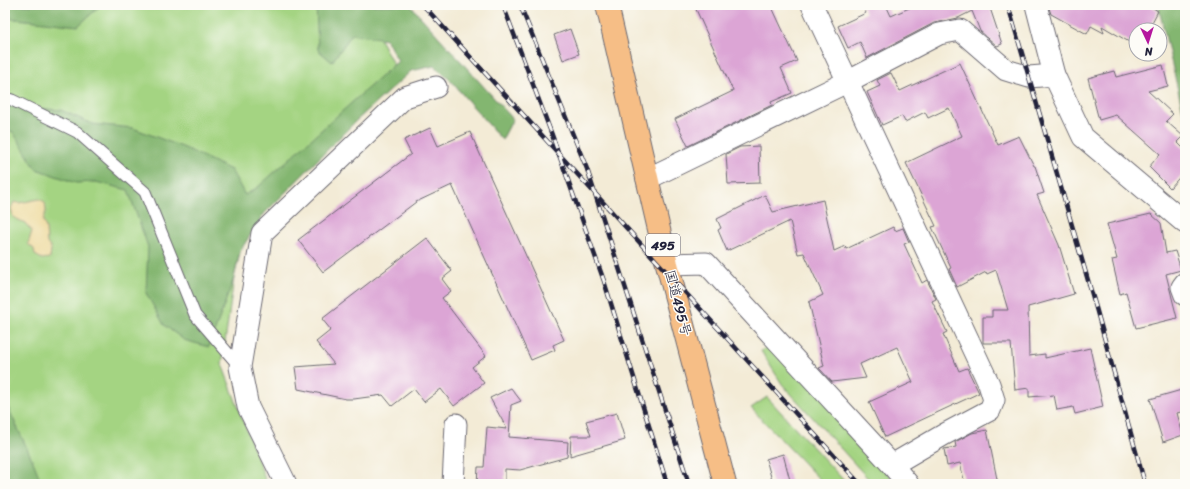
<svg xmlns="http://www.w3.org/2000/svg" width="1190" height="489" font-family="Sriracha,'Klee One',sans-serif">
<rect width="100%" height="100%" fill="#fdfcf7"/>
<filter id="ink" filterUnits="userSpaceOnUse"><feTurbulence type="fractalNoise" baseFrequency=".025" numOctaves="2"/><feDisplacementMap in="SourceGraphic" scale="8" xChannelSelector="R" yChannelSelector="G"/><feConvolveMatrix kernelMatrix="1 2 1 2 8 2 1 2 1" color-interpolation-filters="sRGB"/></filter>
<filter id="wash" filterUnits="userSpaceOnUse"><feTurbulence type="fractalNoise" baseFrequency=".012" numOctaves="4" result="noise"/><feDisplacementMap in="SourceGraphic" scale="16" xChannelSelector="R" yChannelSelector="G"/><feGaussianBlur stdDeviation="0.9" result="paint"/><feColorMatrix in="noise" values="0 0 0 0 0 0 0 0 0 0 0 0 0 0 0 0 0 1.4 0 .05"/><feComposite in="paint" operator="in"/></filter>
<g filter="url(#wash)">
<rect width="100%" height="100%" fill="#f3ebd6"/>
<g fill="#a4d482" stroke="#637b5e">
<polygon points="5,5 362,5 399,75 251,206 234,278 222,364 264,476 266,484 5,484"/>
<polygon points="774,342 897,484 873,484 782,384 761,351"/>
<polygon points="767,397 847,484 824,484 751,408"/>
</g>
<g fill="#83b670" stroke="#526c56">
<polygon points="5,5 100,5 100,6 78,26 36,21 5,18"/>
<polygon points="316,5 410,5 513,119 502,140 449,79 434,66 411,71 357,120 264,214 240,251 234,278 209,347 184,340 164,325 146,293 148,247 128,190 96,182 76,183 36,169 13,132 5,129 5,106 61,110 92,124 133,128 185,148 231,170 245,195 258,187 398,61 386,39 352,34 332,62 318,50"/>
<polygon points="1158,5 1185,5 1185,120"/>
<polygon points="5,401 32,459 42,484 5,484"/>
</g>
<polygon fill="#eeda9e" stroke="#887e6c" points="39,199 45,202 46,211 43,221 46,228 47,243 51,249 50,258 42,259 35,255 34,249 28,244 32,231 25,223 13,217 11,208 14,202 19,203"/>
<g id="blocks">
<g fill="#dca5d5">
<polygon points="694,5 771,5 797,61 781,68 792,93 771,102 772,105 688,146 675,119 733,91"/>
<polygon points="862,5 886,5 891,16 916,5 989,5 1002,44 997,46 980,31 972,11 958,18 934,23 867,58 860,42 848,48 838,26 866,13"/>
<polygon points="1048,5 1148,5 1158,11 1148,30 1136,30 1136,46 1102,26 1104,33 1091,26 1087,34 1051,14"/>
<polygon points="570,29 579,54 563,60 554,35"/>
<polygon points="960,63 998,145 1019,136 1034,166 1035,166 1044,193 1037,195 1059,245 1074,294 1028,307 1029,356 1045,354 1045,358 1090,348 1103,407 1075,414 1073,407 1057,410 1054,395 1029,397 1029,388 1015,390 1011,343 983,343 983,317 992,317 992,310 1008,310 996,270 987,274 986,272 957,287 949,269 951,268 932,227 936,226 906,163 962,136 949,108 928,118 925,112 905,122 902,116 882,125 867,92 880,86 877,80 891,73 900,91"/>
<polygon points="1163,65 1168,86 1148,91 1173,114 1166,121 1183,136 1177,142 1185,150 1185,171 1170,188 1149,167 1160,154 1116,115 1099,120 1088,78 1114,71 1116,77"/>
<polygon points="430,128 438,146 470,132 564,340 553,345 555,350 531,360 452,185 416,202 323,272 298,240 411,154 404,140"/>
<polygon points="759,146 760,183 728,184 726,154 740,147"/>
<polygon points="765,195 773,212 823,200 834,251 845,246 846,249 893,227 895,231 903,228 909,242 904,244 922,283 927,280 936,299 932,301 947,332 943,334 959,371 967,368 979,393 885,437 869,402 913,382 897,347 860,364 866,378 832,382 819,368 824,366 809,302 823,295 804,253 798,254 790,221 727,251 718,230 721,228 717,219"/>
<polygon points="1151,214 1161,223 1166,253 1175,251 1181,270 1166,274 1177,318 1136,328 1126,292 1120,294 1112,260 1117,259 1107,224"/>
<polygon points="427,238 452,271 442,279 451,291 442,298 486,356 472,367 484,383 454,406 441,389 424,402 414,389 392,406 383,395 354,399 346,399 298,389 295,367 334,364 316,342 331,330 322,319"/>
<polygon points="511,388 521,401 511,405 509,437 568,442 567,457 520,470 505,469 505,484 477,484 478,467 484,467 487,427 507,429 490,398"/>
<polygon points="1185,389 1185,411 1177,413 1183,435 1163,442 1150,399"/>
<polygon points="617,413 625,440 570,456 571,436 591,436 586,421"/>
<polygon points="987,430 998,484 965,484 960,463 947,466 944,449 956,447 955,442 972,433"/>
<polygon points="783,454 791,484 773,484 766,459"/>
</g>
</g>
</g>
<g filter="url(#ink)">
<use href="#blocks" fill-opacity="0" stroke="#6b6871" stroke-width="1"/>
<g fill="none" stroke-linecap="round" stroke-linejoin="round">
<g stroke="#6b6871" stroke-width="13">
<polyline id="service" points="5,98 12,100 77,132 145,192 195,315 240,367"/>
</g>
<g stroke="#6b6871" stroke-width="23">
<g id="minor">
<polyline points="812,5 989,384 994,400 990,410 945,434 892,465"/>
<polyline points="1036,5 1054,75 1083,137 1185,223"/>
<polyline points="647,179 847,82 939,34 960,30 1006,70 1029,77 1054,75"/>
<polyline points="667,264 706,263 892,465 908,484"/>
<polyline points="1185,283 1182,287 1185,295"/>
<polyline points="286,484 248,407 240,367 262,233 405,97 436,87"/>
<polyline points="453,484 456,424"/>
</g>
</g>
<g stroke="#6b6871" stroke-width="24">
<polyline id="trunk" points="607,5 667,264 725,484"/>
</g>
<use href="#service" stroke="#fff" stroke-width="11"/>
<use href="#minor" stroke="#fff" stroke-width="21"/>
<use href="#trunk" stroke="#f6be86" stroke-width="22"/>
<g stroke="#22223b" stroke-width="4.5">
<g id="rail">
<polyline points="423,5 860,484"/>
<polyline points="503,5 552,135 604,281 667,484"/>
<polyline points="520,5 587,169 689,484"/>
<polyline points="1008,5 1096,308 1145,484"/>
</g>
</g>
<use href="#rail" stroke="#fdfcf7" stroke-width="3" stroke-dasharray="9" stroke-linecap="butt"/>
</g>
</g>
<g text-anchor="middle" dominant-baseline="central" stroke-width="3" stroke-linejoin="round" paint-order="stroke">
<rect fill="#fdfcf7" stroke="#646373" stroke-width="1" x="646" y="234" width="34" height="22" rx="3"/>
<g font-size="13" font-weight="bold" fill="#22223b">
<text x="663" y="245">495</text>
</g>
<g font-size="14" fill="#22223b" stroke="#fdfcf7">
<text transform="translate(678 303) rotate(75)">国道495号</text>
</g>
</g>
<rect width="1190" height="489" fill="none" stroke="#fdfcf7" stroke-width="20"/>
<g transform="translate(1148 42) rotate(176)"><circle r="19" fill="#fdfcf7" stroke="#a5a5ac"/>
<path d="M0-3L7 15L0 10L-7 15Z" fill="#b5179e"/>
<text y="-6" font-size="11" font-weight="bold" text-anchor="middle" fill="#22223b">N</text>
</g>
</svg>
